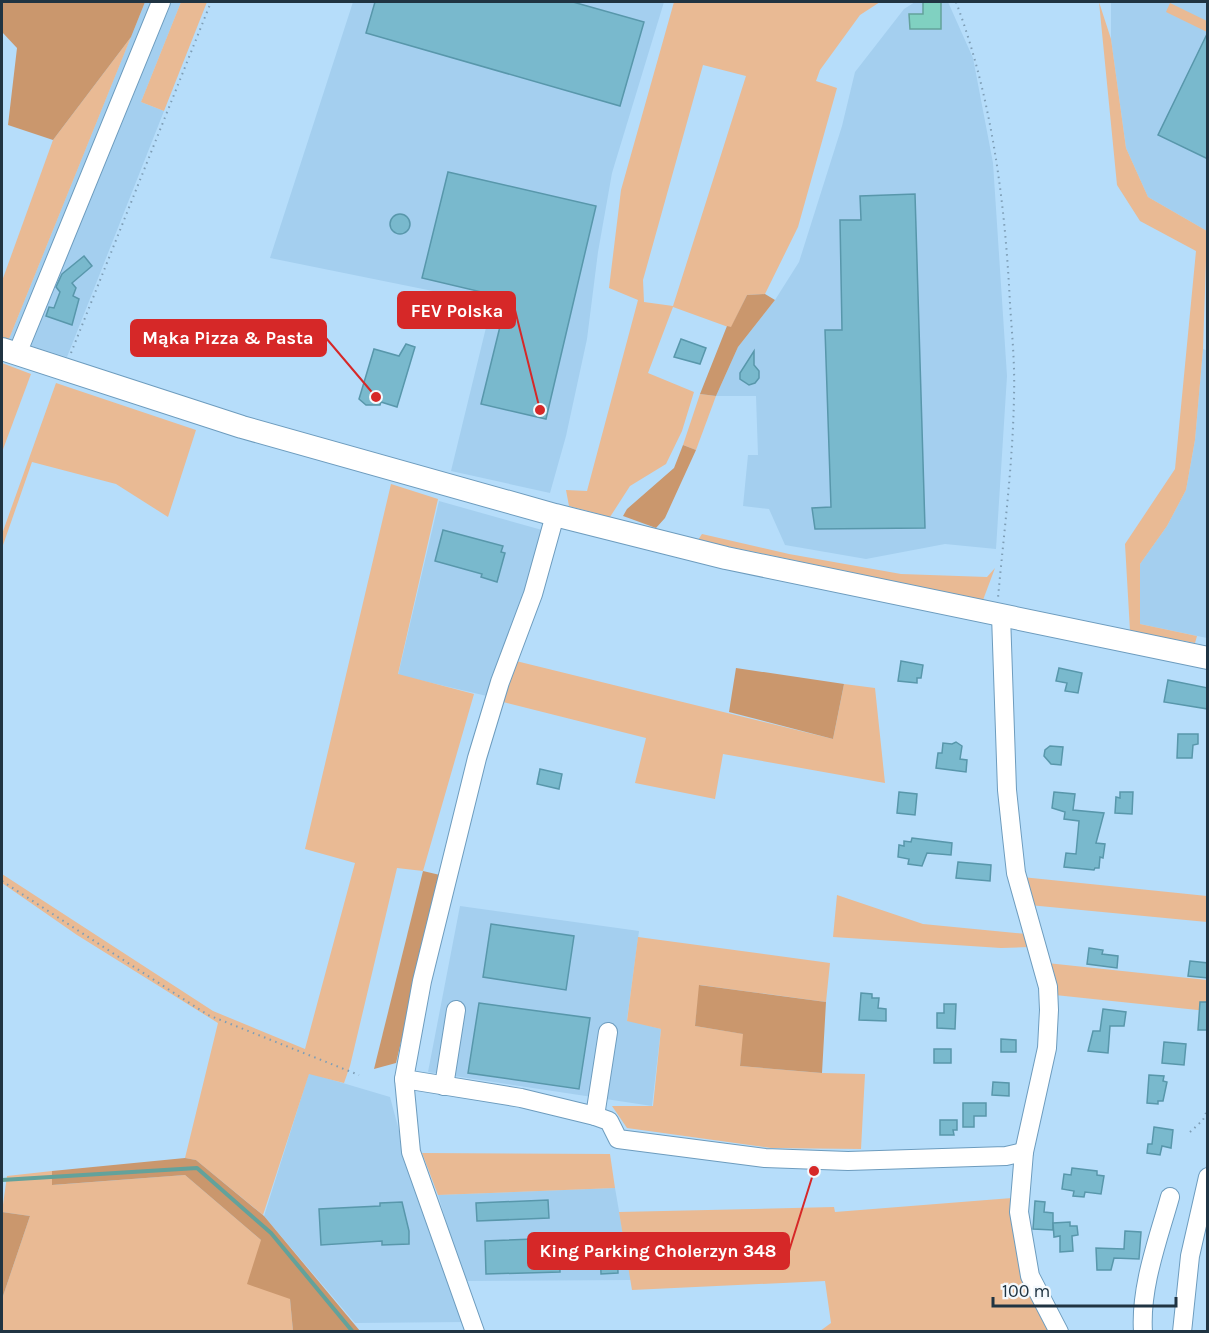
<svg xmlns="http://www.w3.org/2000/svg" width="1209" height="1333" font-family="Karla,sans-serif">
<rect width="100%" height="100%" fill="#b6ddfa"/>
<g fill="#a4cfef">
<polygon points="145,2 181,2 141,102 164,111 67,357 9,339"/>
<polygon points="353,2 664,2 612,173 598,252 587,339 566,436 550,493 451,471 492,303 270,258"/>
<polygon points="915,2 948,2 973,58 993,163 1007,376 996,549 945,544 866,559 785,545 769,509 743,506 748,455 758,455 756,396 716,396 738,347 775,300 799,262 842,126 855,72 904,9"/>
<polygon points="1111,2 1207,2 1207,231 1148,197 1126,148 1111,39"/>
<polygon points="1203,349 1208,351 1207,638 1140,624 1140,564 1167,526 1186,490 1195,440"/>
<polygon points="439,501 542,530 517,621 513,621 491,697 398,675"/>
<polygon points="460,906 639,931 627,1020 661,1029 652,1106 428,1072"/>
<polygon points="309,1073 390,1097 405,1153 466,1322 355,1323 264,1216"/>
<polygon points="615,1188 631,1280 464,1281 438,1195"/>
</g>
<g fill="#e9ba94" fill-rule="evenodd">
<polygon points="181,2 207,2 164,111 141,102"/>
<path d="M674 2H880L860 15 820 70 816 81 837 88 798 227 765 294 747 295 731 328 673 307 648 373 694 392 682 431 666 464 630 486 610 517 569 506 566 490 587 491 638 300 609 288 621 190ZM703 65 746 76 673 306 644 302 643 280Z"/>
<polygon points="1099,2 1111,39 1126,148 1148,197 1207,231 1203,349 1195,440 1186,490 1167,526 1140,564 1140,624 1197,636 1195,643 1130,631 1125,544 1175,469 1196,251 1140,221 1117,185"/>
<polygon points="1170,3 1207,21 1207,32 1166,12"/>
<polygon points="131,37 9,339 2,337 2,281 53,140"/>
<polygon points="2,363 31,374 2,452"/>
<polygon points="56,383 196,430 168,517 116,484 32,462 2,548 2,534"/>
<polygon points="700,394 716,396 696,450 683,445"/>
<polygon points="391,484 438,499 398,674 474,694 423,871 397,868 350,1066 344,1083 309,1074 263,1215 196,1160 185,1158 218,1023 77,935 2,883 2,874 213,1011 305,1049 355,863 305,849"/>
<polygon points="702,534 789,554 901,574 987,577 995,568 983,600 698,540"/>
<polygon points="516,661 833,739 844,684 875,688 885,783 723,754 715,799 635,783 646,738 503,702"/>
<polygon points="1022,877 1207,896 1207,922 1029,905"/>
<polygon points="837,895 923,924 1027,934 1029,947 1001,948 833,937"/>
<polygon points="638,937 830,963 826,1002 700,985 695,1026 744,1034 740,1066 822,1073 865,1074 861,1149 771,1148 627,1128 612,1106 653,1106 661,1029 627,1021"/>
<polygon points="1047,963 1207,980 1207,1011 1055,995"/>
<polygon points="422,1153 610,1154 615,1188 438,1195"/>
<polygon points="52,1171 53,1185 185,1175 261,1240 290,1299 293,1331 2,1331 2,1299 30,1216 2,1212 7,1176"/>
<polygon points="1012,1198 1053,1331 820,1331 831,1323 825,1281 632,1290 619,1212 834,1207 835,1212"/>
</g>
<g fill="#ca976d">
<polygon points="2,2 145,2 131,37 53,140 8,125 17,48 2,32"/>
<polygon points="765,294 775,300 738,347 716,396 700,394 727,326 731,327 747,295"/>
<polygon points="683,445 696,450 665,518 656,528 623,516 627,509 674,468"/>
<polygon points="736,668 844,684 833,739 729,712"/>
<polygon points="423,871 440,875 396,1063 374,1069"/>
<polygon points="699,985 826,1002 822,1073 740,1066 743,1034 695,1026"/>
<polygon points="185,1158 196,1160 264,1216 360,1331 293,1331 290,1299 247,1284 261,1240 185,1175 52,1185 52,1171"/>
<polygon points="2,1212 30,1216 2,1299"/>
</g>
<polygon fill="#80d1c1" stroke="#63a29b" stroke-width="1.5" points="923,2 941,2 941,29 910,29 909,14 923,14"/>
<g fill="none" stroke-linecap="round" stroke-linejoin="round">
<polyline stroke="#63a29b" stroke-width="4" points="2,1180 197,1168 271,1233 353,1332"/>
</g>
<g fill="#79b9cd" stroke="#5897ab" stroke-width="1.5">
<polygon points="375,2 573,2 644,22 620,106 366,33"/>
<polygon points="1208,32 1208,159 1158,135"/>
<polygon points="448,172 596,206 546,419 481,404 507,298 422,278"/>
<polygon points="915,194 925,528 815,529 812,508 831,507 825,330 842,330 840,220 861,220 860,196"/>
<circle cx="400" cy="224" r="10"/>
<polygon points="84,256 92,266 72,283 76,288 73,296 79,299 72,325 46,316 49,307 54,308 60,292 56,287 62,274"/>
<polygon points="681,339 706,348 700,364 674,357"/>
<polygon points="406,344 415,347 397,407 381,402 380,405 366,405 359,399 374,349 399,356"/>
<polygon points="754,351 754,365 759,371 759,378 755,383 749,385 740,379 740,373"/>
<polygon points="443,530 503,546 501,552 505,553 497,582 481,577 482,574 435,561"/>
<polygon points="901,661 923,665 921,678 917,678 917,683 898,681"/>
<polygon points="1059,668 1082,673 1078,693 1065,691 1067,683 1056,681"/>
<polygon points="1168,680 1208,688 1208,709 1164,702"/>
<polygon points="1178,734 1198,734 1198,744 1193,745 1192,758 1177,758"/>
<polygon points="956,742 962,746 960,759 967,760 966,772 936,768 938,753 942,753 943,743 952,744"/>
<polygon points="1050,746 1063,747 1061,765 1051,764 1044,756 1045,750"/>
<polygon points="540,769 562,774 559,789 537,784"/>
<polygon points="899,792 917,794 915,815 897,813"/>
<polygon points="1054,792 1075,794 1073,810 1104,813 1096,843 1105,844 1103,858 1100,857 1099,868 1095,868 1094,870 1064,867 1066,853 1076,854 1079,821 1064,819 1065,812 1052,808"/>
<polygon points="1120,792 1133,792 1132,814 1115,813 1116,797 1120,798"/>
<polygon points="912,838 952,843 951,855 927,853 922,866 908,864 909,859 898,857 899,845 904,846 904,841 911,842"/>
<polygon points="958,862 991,865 990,881 956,878"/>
<polygon points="491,924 574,936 566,990 483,977"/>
<polygon points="1089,948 1103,950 1102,954 1118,956 1117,968 1087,964"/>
<polygon points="1190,961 1208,963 1208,978 1188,976"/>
<polygon points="861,993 872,994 872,998 879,998 878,1008 886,1009 886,1021 859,1020"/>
<polygon points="1200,1002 1208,1002 1208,1030 1198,1030"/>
<polygon points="479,1003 590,1018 579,1089 468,1073"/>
<polygon points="944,1004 956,1004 955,1029 937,1028 937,1013 944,1013"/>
<polygon points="1103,1009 1126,1012 1124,1026 1110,1026 1108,1053 1088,1051 1093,1031 1100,1031"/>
<polygon points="1001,1039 1016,1040 1016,1052 1001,1052"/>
<polygon points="1164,1042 1186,1044 1184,1065 1162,1063"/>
<rect x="934" y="1049" width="17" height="14"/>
<polygon points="1149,1075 1164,1076 1163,1081 1167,1082 1163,1101 1158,1101 1158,1104 1147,1103"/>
<polygon points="993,1082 1009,1083 1009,1096 992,1095"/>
<polygon points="963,1103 986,1103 986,1116 974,1116 974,1127 963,1127"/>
<polygon points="940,1120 957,1120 957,1130 953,1130 954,1135 940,1135"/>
<polygon points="1154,1127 1173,1130 1171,1148 1162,1146 1160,1155 1147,1153 1148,1144 1152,1144"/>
<polygon points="1072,1168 1097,1171 1097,1175 1104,1176 1101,1194 1085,1192 1084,1197 1073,1196 1074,1191 1062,1189 1064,1174 1071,1175"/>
<polygon points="548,1200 549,1218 477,1221 476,1203"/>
<polygon points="1035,1201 1045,1202 1044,1212 1053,1213 1053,1230 1033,1229"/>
<polygon points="402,1202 409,1231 409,1244 382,1245 382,1241 321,1245 319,1209 380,1206 380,1203"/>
<polygon points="1070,1222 1070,1226 1077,1226 1078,1235 1072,1236 1073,1251 1060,1252 1060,1236 1054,1237 1053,1223"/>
<polygon points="1125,1231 1141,1232 1139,1259 1114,1258 1111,1270 1097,1270 1096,1248 1124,1249"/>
<polygon points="559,1238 560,1272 486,1274 485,1241"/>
<polygon points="600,1246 617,1246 618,1273 601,1274"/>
</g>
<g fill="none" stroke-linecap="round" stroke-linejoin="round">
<g stroke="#6d9cbe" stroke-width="20">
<g id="minor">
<polyline points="17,354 161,2"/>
<polyline points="1001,615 1007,790 1012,837 1016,873 1048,987 1049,1010 1047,1048 1024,1152 1019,1212 1030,1276 1059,1332"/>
<polyline points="404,1079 521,1098 595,1116 608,1032"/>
<polyline points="444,1086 456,1010"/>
<polyline points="595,1116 609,1121 618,1139 765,1158 848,1161 1006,1156 1024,1152"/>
<polyline points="475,1332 411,1152 404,1079 422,981 477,758 500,682 533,594 555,515"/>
<path d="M1143 1332C1140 1287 1158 1240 1170 1197"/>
<polyline points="1182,1332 1190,1256 1208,1177"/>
</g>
</g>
<g stroke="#6d9cbe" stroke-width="24">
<polyline id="major" points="2,349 242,427 555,515 726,558 1208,658"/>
</g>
<g stroke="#7e9eb6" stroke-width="2" stroke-dasharray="1.5 4.5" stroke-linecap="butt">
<path d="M956 2C992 98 1005 202 1010 304 1012 334 1015 365 1014 395 1013 463 1004 531 998 598"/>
<polyline points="71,353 211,2"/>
<polyline points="2,881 208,1015 359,1075"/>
<polyline points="1190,1132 1203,1120 1208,1108"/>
</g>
<use href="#minor" stroke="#fff" stroke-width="18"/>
<use href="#major" stroke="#fff" stroke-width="22"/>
</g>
<path fill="none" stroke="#d62828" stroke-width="2" d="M540 410L515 310M376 397L326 338M814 1171L789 1251"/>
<g fill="#d62828" stroke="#f4f9fd" stroke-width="2">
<circle cx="540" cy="410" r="6"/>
<circle cx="376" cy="397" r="6"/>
<circle cx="814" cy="1171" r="6"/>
</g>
<g fill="#d62828" stroke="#d62828" stroke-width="2">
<rect x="398" y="292" width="117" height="36" rx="6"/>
<rect x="131" y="320" width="195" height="36" rx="6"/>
<rect x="528" y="1233" width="261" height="36" rx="6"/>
</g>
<g font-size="18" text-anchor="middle" font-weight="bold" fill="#fff">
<text x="457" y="317">FEV Polska</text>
<text x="228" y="344">Mąka Pizza &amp; Pasta</text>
<text x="658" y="1257">King Parking Cholerzyn 348</text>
</g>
<rect width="1209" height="1333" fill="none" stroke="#203442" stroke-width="6"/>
<path d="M993 1297v9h183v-9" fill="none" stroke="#203442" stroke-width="3"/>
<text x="1002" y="1297" font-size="18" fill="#203442" stroke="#f4f9fd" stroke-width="4.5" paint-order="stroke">100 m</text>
</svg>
